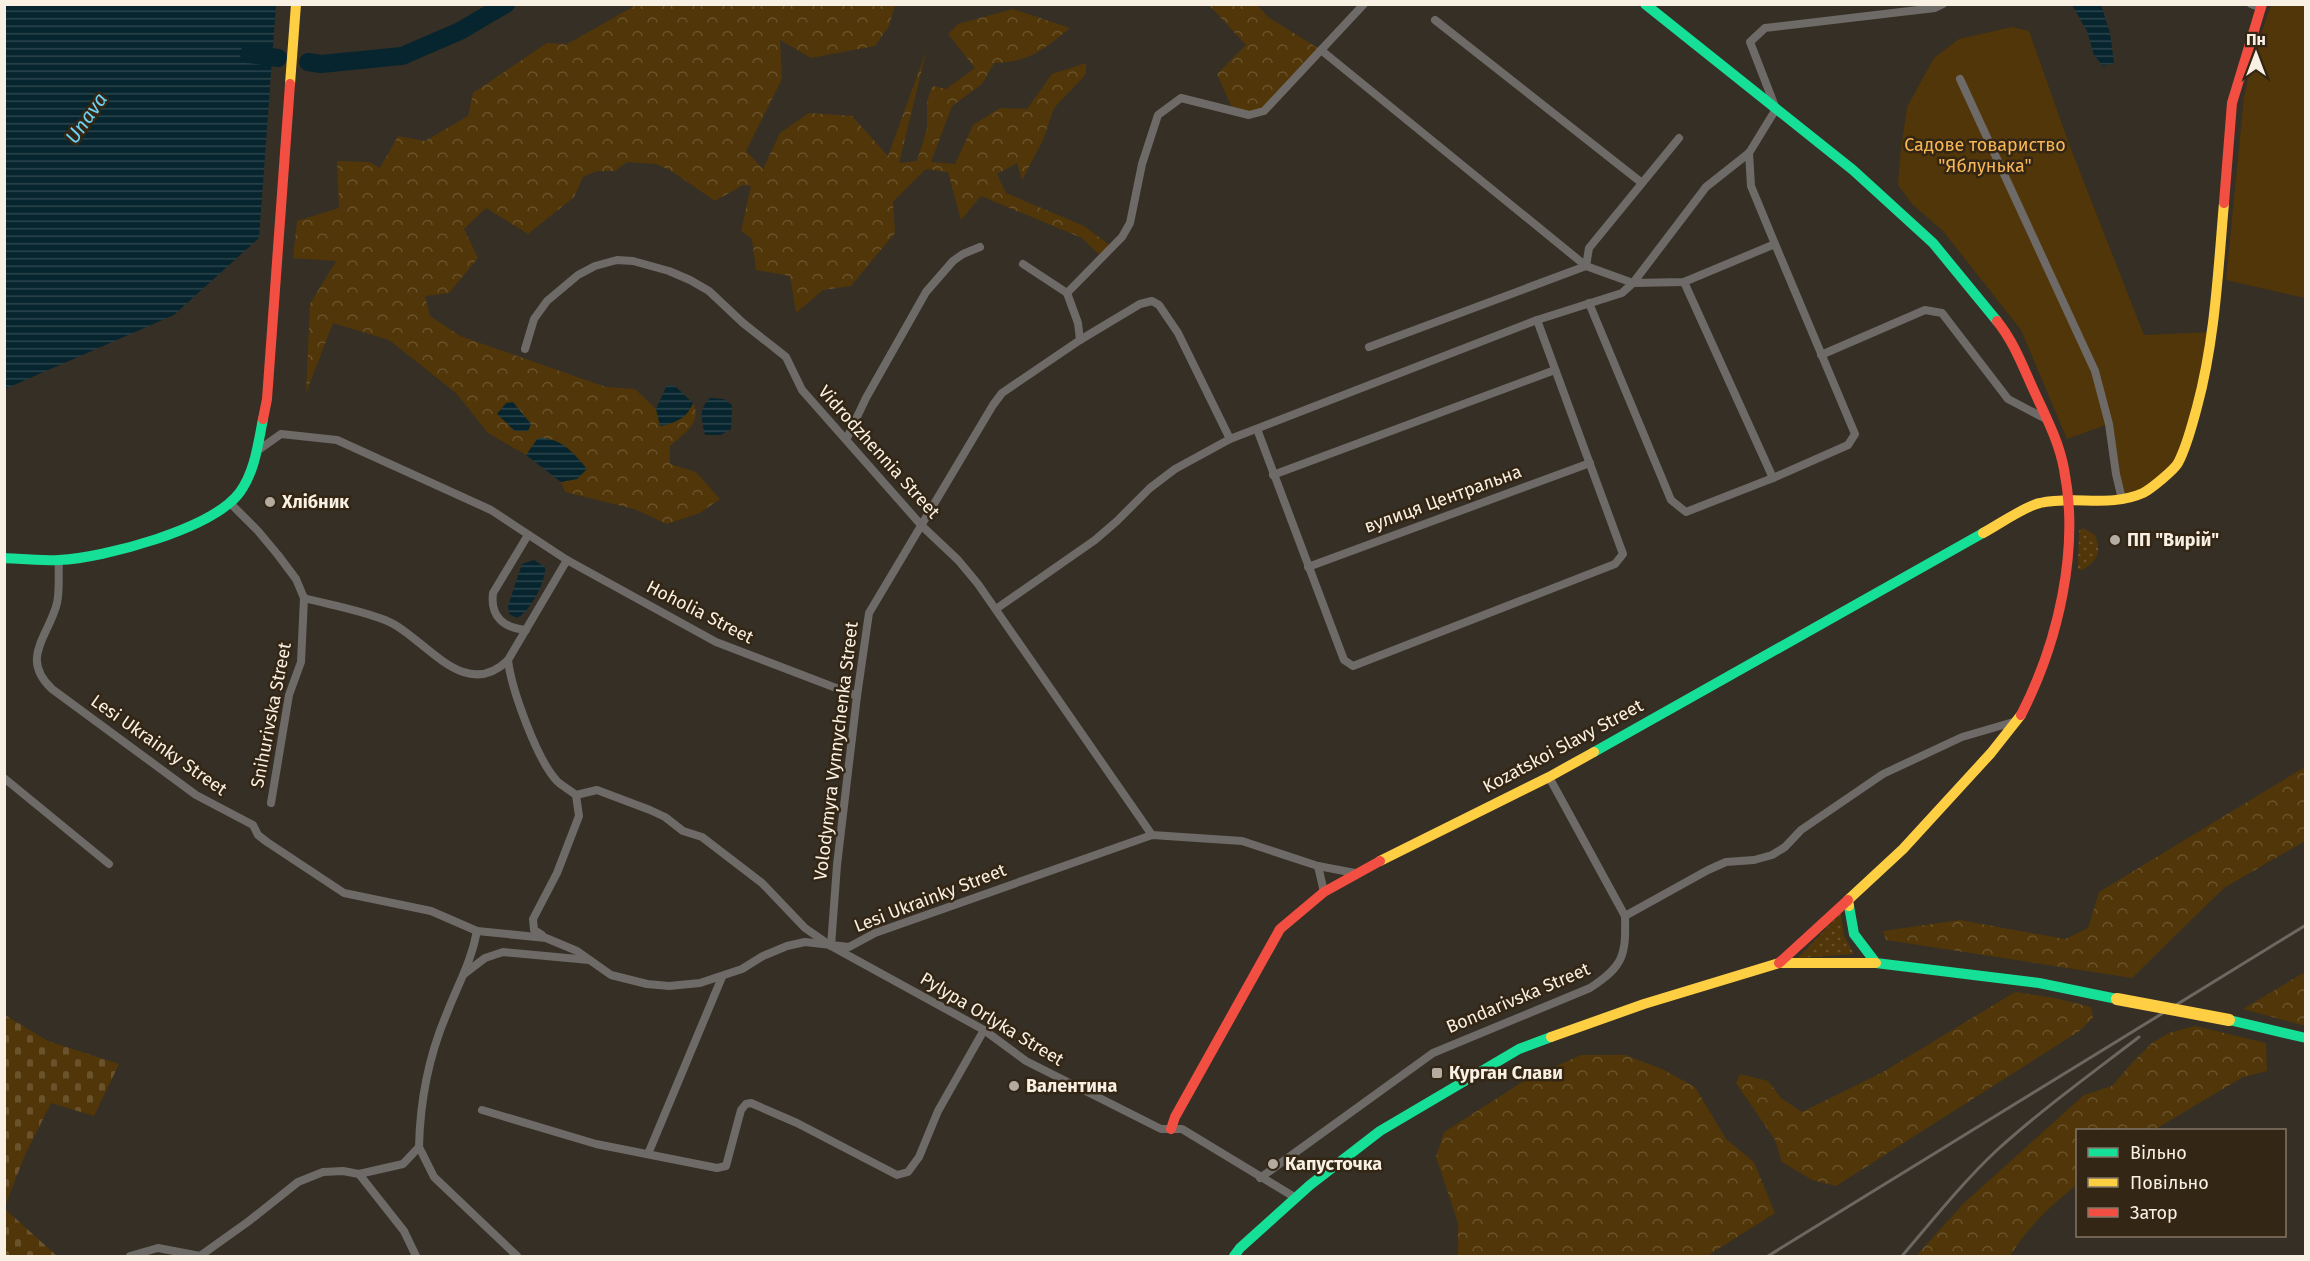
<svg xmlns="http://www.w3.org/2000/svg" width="2310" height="1261" font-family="'Fira Sans',sans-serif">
<defs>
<pattern id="grass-dots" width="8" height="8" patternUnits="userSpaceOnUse" patternTransform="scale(1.5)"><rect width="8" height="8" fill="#503608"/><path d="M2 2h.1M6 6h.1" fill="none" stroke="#6a532c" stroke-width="1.8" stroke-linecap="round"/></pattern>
<pattern id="forest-crowns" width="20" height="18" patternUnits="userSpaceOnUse" patternTransform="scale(1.5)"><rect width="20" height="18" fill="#503608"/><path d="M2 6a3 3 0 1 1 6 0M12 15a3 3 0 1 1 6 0" fill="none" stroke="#6a532c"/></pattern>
<pattern id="cemetery-stones" width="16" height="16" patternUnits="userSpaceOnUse" patternTransform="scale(1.5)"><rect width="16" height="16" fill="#503608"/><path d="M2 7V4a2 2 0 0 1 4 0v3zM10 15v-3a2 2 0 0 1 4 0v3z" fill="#6a532c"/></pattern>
<pattern id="water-rules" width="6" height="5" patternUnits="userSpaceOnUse" patternTransform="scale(1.5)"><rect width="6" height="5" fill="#07252e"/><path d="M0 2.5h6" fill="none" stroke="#2c454c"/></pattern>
</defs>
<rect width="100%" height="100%" fill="#362f25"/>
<g fill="url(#grass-dots)">
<path d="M2083 528 2095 535C2102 553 2097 561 2082 570L2078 569 2079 531Z"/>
<polygon points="1841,913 1844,936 1854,954 1798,958"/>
</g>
<g fill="url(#forest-crowns)">
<path d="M638 4 895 5 889 26 875 46 811 58 780 40 782 79 746 151 763 169 780 133 809 113 852 116 888 156 927 49 899 163 917 161 927 129V102L932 86 946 89 975 68 948 34 958 24 1013 9 1070 28C1043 50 1030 62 994 63L982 84 952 106 931 162 955 164 973 125 1000 108 1027 109 1052 74 1086 63V74L1054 108 1043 140 1022 180 1017 163 997 174 1006 193 1084 226 1112 247 1102 257 1082 238 981 196 961 220 948 172 926 169 893 202 895 233 851 286 823 290 796 313 790 276 756 270 752 239 741 231 751 186 743 185 715 201 670 170 656 164 627 162 615 171H597L583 177 574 197 528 234 486 208 464 229 478 258 449 293 425 296 430 316 460 336 606 387 635 389 656 409 661 426C676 423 687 418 693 403 703 422 684 434 670 446V464L696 472 720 499 700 513 667 524 634 509 565 492 561 482 577 478 538 438 526 455 488 433 456 393 389 340 333 323 306 393 310 304 336 261 293 258 297 221 339 208 337 161 369 162 380 168 398 136 425 141 468 116 473 93 547 43 567 44Z"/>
<polygon points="1209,5 1257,5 1268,17 1321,50 1264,111 1249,115 1233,110 1217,74 1246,45"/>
<polygon points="2305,767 2305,841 2224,888 2132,978 1886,940 1883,931 1960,920 2065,939 2088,928 2099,892"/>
<polygon points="2305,972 2305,1026 2243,1009"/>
<polygon points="2015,992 2055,998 2091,1007 2093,1018 2078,1032 1836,1186 1812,1180 1782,1162 1775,1140 1736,1083 1740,1074 1768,1081 1781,1098 1802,1112 1883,1072"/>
<path d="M2195 1026 2266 1043 2267 1071 2243 1077 2154 1130H2078L2077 1185C2052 1204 2026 1229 2010 1256H1916L1963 1204 2084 1095 2112 1086 2131 1064 2152 1043 2169 1033Z"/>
<polygon points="1581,1055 1625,1055 1662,1069 1695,1087 1726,1139 1754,1162 1775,1213 1707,1256 1458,1256 1458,1223 1436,1157 1444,1132 1527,1079"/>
</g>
<g fill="url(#cemetery-stones)">
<polygon points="5,1015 48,1041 119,1064 94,1116 51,1103 25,1155 5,1206"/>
<polygon points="4,1209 5,1209 57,1256 5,1256"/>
</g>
<g fill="#503608">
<polygon points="2271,5 2305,5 2305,298 2226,280 2244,97 2254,55"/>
<polygon points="2012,27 2029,31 2069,144 2144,335 2213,332 2177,465 2164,483 2122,499 2109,424 2067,439 2021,330 1943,231 1912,204 1898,185 1900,156 1907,107 1934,58 1959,39"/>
</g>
<g fill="url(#water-rules)">
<polygon points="5,4 276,5 259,238 174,315 5,389"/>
<polygon points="2072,5 2101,5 2110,33 2114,63 2103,66 2094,55 2087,31"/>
<path d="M667 385 675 386 693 403C687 418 676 423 660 426L656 409Z"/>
<path d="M710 398 724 399 732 405 731 429 721 435H705C702 420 698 409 710 398Z"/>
<polygon points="513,402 531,424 528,431 515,431 497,414 506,403"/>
<path d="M538 438C561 437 574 453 587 469L577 479 561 482 526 455Z"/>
<path d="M534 560 545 567C547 580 529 613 517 618L509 614 508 606 522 564Z"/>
</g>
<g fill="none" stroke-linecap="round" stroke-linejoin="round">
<g stroke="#07252e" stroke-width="18">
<polyline points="249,54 278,58"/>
<polyline points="308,62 321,64 402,56 460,31 506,4"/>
</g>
<g stroke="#6e6a67" stroke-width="8">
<polyline points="2251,4 2259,7"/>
<polyline points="1435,20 1642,183"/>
<polyline points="1321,50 1586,266 1633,283 1684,282 1775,244 1751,186 1749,153"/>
<polyline points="1960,79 2095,371 2109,424 2116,474 2122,499"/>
<polyline points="1023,264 1067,293 1078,323 1080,340"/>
<polyline points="1684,282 1773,478 1848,445 1855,434 1775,244"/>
<polyline points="1067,293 1122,237 1130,223 1142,164 1158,115 1181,98 1249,115 1264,111 1364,4"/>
<polyline points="1589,303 1671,500 1686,512 1773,478"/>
<polyline points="1369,347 1586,266 1589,248 1679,138"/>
<polyline points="525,349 534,319 547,301 578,275 595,266 617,260 633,261 669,271 690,280 709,291 743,323 786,357 802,390 922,526 958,560 978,584 1152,835"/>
<polyline points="1821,355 1925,310 1942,313 2008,399 2046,419"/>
<polyline points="1257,429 1344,660 1353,666 1615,564 1623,554 1537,320"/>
<polyline points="847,438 866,398 926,292 953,261 963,254 980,247"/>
<polyline points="257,451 281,434 337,440 491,510 567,560 716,642 857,696"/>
<polyline points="1273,475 1555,370"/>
<polyline points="230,503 258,531 278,555 296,579 304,598 301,662 289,695 271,803"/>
<path d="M59 560C58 573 60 590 57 603 49 636 19 658 52 689L196 795 253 825 258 835 267 842 344 893 431 911 477 931 546 938 577 951 611 975 647 984 669 986 700 983 742 969 763 956 787 946 805 942 849 947 875 933 1152 835 1242 841 1318 866 1355 873"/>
<polyline points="1308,567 1590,463"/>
<path d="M304 598C331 605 360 610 385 620 424 635 463 704 508 660 511 688 537 760 557 781 562 786 570 790 576 795L579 816 557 873 533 919 534 930 542 935"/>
<polyline points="996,609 1095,540 1117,521 1150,488 1175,469 1230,439 1537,320 1622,293 1633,283 1706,187 1749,153 1776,109 1750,42 1765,28 1935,8 1943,4"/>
<path d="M526 630C504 628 490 617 493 593L528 535"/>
<polyline points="508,660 567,560"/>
<polyline points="1549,777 1625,916"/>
<polyline points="4,778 109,864"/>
<polyline points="576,795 597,790 650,810 665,817 683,831 702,837 762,883 805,928 831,946 984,1030 1026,1061 1161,1129 1182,1129 1296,1198"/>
<polyline points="1318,866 1324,892"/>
<polyline points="831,946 837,865 857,696 869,613 993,405 1002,393 1080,340 1140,304 1152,301 1159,305 1178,333 1230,439"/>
<polyline points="464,974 485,958 503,952 589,960"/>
<polyline points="482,1110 596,1144 717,1168 726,1166 741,1110 746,1104 751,1103 797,1123 897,1175 908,1172 919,1157 938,1111 984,1030"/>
<polyline points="419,1147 434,1177 517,1256"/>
<polyline points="648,1154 722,977"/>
<path d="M359 1174 403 1164 419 1147C420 1102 429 1055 447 1013 458 984 471 963 477 931"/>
<path d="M1260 1178 1433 1053 1590 988C1624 966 1626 955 1625 916L1708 870 1726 862 1754 860 1772 855 1785 847 1801 830 1883 774 1962 737 2017 721"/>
<polyline points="130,1256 158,1248 200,1256 249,1221 298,1182 323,1172 343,1171 359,1174 404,1231 416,1256"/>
</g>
<g stroke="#16e098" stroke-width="10">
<polyline points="1645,4 1853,170 1933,243 1997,321"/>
<path d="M4 558C22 559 41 561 59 560 104 558 213 529 240 492 255 471 258 444 263 419"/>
<polyline points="1594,752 1983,533"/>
<polyline points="1849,906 1854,934 1876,963 2039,983 2117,999"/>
<polyline points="2229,1020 2306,1038"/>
<polyline points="1234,1256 1240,1248 1310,1185 1380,1131 1519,1049 1551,1037"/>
</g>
<g stroke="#ffcf43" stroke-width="10">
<polyline points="290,84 296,4"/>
<path d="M1983 533C1998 525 2025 506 2040 503 2074 495 2110 508 2143 493 2151 489 2174 470 2178 463 2187 446 2192 425 2197 407 2215 340 2218 272 2224 203"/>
<polyline points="1380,861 1549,777 1594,752"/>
<polyline points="1849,906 1848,900 1903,849 1991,753 2021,715"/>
<polyline points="1551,1037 1644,1004 1779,963 1876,963"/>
</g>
<g stroke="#f24e42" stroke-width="10">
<polyline points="2224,203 2232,103 2262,4"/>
<path d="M1997 321C2014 342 2023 367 2035 393 2046 417 2059 442 2064 469 2080 550 2058 643 2021 715"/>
<polyline points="263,419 267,399 290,84"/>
<polyline points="1779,963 1848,900"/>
<polyline points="1171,1129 1175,1117 1280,929 1324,892 1380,861"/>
</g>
<g stroke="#6c6761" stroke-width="3">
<polyline points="1768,1256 2306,925"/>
<path d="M1902 1256C1932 1221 1962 1183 1996 1151 2041 1110 2091 1074 2139 1037"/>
</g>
<polyline stroke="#ffcf43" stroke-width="12" points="2117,999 2229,1020"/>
</g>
<g fill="#b5aca1" stroke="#342614" stroke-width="2">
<circle cx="270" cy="502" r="6"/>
<circle cx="2115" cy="540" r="6"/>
<rect x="1431" y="1067" width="12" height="12" rx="3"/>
<circle cx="1014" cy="1086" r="6"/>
<circle cx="1273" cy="1164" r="6"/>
</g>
<g text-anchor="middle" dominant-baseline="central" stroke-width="5" stroke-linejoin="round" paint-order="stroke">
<g font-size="18" fill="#f8b654" stroke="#342614">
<text x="1985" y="145">Садове товариство<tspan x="1985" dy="21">"Яблунька"</tspan></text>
</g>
<g font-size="18" fill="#f9f0e4" stroke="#342614">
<text transform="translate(879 452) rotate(48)">Vidrodzhennia Street</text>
<text transform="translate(1443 499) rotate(-20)">вулиця Центральна</text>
<text transform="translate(700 612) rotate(27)">Hoholia Street</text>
<text transform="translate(271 715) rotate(-79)">Snihurivska Street</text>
<text transform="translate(159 745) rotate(35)">Lesi Ukrainky Street</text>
<text transform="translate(1563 746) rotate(-28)">Kozatskoi Slavy Street</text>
<text transform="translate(836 751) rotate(-83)">Volodymyra Vynnychenka Street</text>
<text transform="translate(930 898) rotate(-21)">Lesi Ukrainky Street</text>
<text transform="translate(1518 998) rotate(-23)">Bondarivska Street</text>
<text transform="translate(992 1019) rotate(31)">Pylypa Orlyka Street</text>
</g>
<g font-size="18" font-weight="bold" fill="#f9f0e4" stroke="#342614" text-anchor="start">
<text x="282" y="502">Хлібник</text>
<text x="2127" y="540">ПП "Вирій"</text>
<text x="1449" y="1073">Курган Слави</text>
<text x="1026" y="1086">Валентина</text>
<text x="1285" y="1164">Капусточка</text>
</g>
<g font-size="20" font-style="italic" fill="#6ad3f7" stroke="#342614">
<text transform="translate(86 118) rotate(-55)">Unava</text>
</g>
</g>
<rect width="2310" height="1261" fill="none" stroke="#f9f0e4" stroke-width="12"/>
<rect x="2076" y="1129" width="210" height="108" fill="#342614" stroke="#837767" stroke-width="1.5"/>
<rect x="2088" y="1148" width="30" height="9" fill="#16e098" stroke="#837767" stroke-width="1.5"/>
<text x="2130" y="1159" font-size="18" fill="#f9f0e4">Вільно</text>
<rect x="2088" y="1178" width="30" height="9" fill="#ffcf43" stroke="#837767" stroke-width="1.5"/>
<text x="2130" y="1189" font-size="18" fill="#f9f0e4">Повільно</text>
<rect x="2088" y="1208" width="30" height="9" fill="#f24e42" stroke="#837767" stroke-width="1.5"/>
<text x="2130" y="1219" font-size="18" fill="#f9f0e4">Затор</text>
<g transform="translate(2256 54)" stroke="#342614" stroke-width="4.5" paint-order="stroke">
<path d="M0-4.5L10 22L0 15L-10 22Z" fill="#f9f0e4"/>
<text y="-9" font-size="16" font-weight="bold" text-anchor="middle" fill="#f9f0e4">Пн</text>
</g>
</svg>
